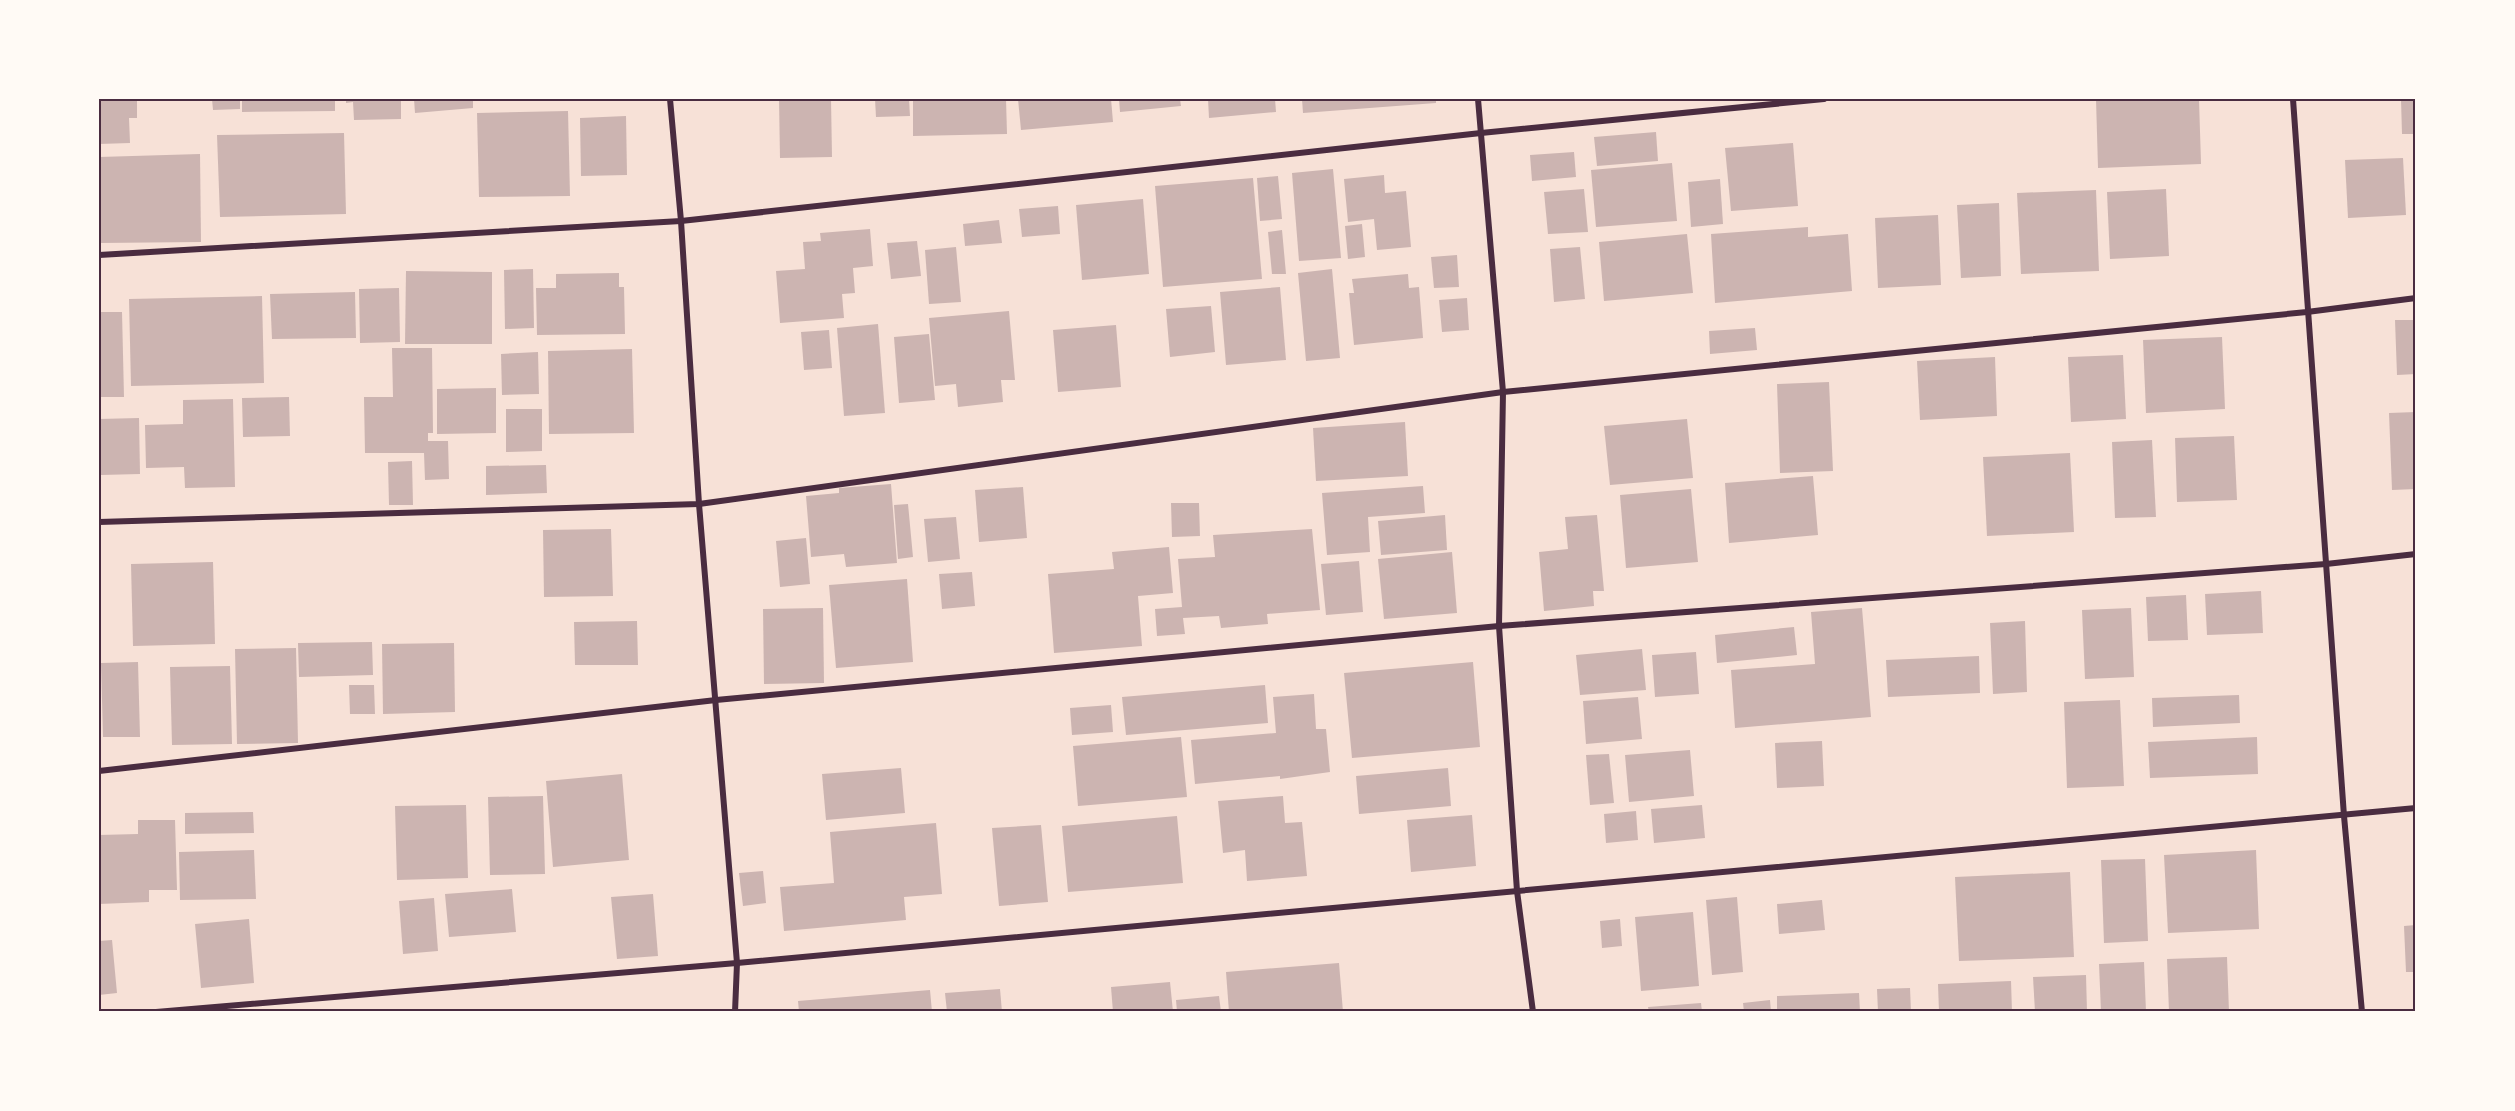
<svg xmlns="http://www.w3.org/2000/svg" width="2515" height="1111" font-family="'Golos Text',sans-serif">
<rect width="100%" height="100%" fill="#f7e1d7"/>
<g fill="#ccb4b1">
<polygon points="99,99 137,99 137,118 129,118 130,143 99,144"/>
<polygon points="212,99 240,99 240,109 213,110"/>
<polygon points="242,99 335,99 335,111 242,112"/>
<polygon points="346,99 406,99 406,101 401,101 401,119 354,120 353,102 346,103"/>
<polygon points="414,99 473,99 473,108 415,113"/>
<polygon points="779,99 831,99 832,157 780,158"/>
<polygon points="875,99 909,99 910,116 876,117"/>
<polygon points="913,99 1006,99 1007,134 913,136"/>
<polygon points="1018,99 1111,99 1113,122 1021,130"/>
<polygon points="1119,99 1180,99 1181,106 1120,112"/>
<polygon points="1208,99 1275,99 1276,112 1209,118"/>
<polygon points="1302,99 1436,99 1436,103 1303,113"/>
<polygon points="2096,99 2199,99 2201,164 2098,168"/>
<polygon points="2401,99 2416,99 2416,134 2402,134"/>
<polygon points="568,111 570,196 479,197 477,113"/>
<polygon points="626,116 627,175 581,176 580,118"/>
<polygon points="1656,132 1658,161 1597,166 1594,137"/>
<polygon points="344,133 346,214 220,217 217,135"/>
<polygon points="1793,143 1798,206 1731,211 1725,148"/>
<polygon points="1574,152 1576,177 1532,181 1530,155"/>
<polygon points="200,154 201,242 99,243 99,157"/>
<polygon points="2403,158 2406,215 2348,218 2345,160"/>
<polygon points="1672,163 1677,221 1596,227 1591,170"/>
<polygon points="1333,169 1341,258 1299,261 1292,173"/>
<polygon points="1384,175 1385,193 1406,191 1411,247 1377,250 1374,219 1348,222 1344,179"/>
<polygon points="1278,176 1282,219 1260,221 1257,178"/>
<polygon points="1253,178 1262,279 1163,287 1155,186"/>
<polygon points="1720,179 1723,224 1691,227 1688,182"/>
<polygon points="1584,189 1588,232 1548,234 1544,192"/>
<polygon points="2166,189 2169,256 2110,259 2107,192"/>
<polygon points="2096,190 2099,271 2021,274 2017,193"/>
<polygon points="1143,199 1149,274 1082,280 1076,205"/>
<polygon points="1999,203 2001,276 1961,278 1957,205"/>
<polygon points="1058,206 1060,234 1022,237 1019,209"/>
<polygon points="1938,215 1941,285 1878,288 1875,218"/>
<polygon points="999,220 1002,243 965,246 963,224"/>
<polygon points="1362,224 1365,257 1348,259 1345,226"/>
<polygon points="1808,227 1808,237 1848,234 1852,291 1715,303 1711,234"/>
<polygon points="870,229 873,266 853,268 855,293 842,294 844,318 780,323 776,271 805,269 803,242 821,241 820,233"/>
<polygon points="1282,230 1286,274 1272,274 1268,232"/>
<polygon points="1687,234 1693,293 1604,301 1599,242"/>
<polygon points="917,241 921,276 891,279 887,243"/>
<polygon points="956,247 961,302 929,304 925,250"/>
<polygon points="1580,247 1585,299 1554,302 1550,249"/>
<polygon points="1457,255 1459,287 1434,288 1431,257"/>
<polygon points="533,269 534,328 505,329 504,270"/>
<polygon points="1332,269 1340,358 1306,361 1298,273"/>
<polygon points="406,271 492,272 492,344 405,344"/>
<polygon points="619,273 619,287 624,287 625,334 537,335 536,288 556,288 556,274"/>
<polygon points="1408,274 1409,288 1419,287 1423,338 1354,345 1349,293 1354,293 1352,279"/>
<polygon points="1280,287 1286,360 1226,365 1220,292"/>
<polygon points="399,288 400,342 360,343 359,289"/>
<polygon points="355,292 356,338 272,339 270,294"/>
<polygon points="262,296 264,383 131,386 129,299"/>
<polygon points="1467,298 1469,330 1442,332 1439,300"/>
<polygon points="1211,306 1215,352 1170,357 1166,309"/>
<polygon points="1009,311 1015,380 1001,380 1003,402 958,407 956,384 935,386 929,318"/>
<polygon points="99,312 122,312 124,397 99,397"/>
<polygon points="2395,320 2416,320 2416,374 2397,375"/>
<polygon points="878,324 885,413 844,416 837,328"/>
<polygon points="1116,325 1121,387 1058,392 1053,330"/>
<polygon points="1755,328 1757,350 1710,354 1709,331"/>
<polygon points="829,330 832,368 804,370 801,332"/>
<polygon points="929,334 935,400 899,403 894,337"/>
<polygon points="2222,337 2225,409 2146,413 2143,340"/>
<polygon points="392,348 432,348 433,433 428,433 428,441 448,441 449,479 425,480 424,453 365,453 364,397 393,397"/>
<polygon points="632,349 634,433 549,434 548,351"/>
<polygon points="538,352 539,394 502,395 501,354"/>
<polygon points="2123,355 2126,419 2071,422 2068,357"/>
<polygon points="1995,357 1997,416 1920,420 1917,361"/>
<polygon points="1829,382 1833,471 1780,473 1777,384"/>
<polygon points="496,388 496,433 437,434 437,389"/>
<polygon points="289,397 290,436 243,437 242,398"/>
<polygon points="233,399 235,487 185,488 184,467 146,468 145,425 183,424 183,400"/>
<polygon points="506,409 542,409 542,451 506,452"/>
<polygon points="2416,412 2416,489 2392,490 2389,413"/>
<polygon points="139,418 140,474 101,475 99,419"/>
<polygon points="1687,419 1693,478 1610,485 1604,426"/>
<polygon points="1405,422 1408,476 1316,481 1313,428"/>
<polygon points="2234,436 2237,500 2177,502 2175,438"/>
<polygon points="2152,440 2156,517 2115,518 2112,442"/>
<polygon points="2070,453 2074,532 1987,536 1983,457"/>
<polygon points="412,461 413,505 389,505 388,462"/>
<polygon points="546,465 547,493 486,495 486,466"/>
<polygon points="1813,476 1818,535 1729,543 1725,483"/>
<polygon points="891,484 897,563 846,567 844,554 811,557 806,496 839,493 839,488"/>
<polygon points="1423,486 1425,513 1368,517 1370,552 1327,555 1322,493"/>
<polygon points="1023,487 1027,538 979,542 975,490"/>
<polygon points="1691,489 1698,562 1626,568 1620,495"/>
<polygon points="1171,503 1199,503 1200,536 1172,537"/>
<polygon points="908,504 913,557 898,559 894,505"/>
<polygon points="1445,515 1447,550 1381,555 1378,521"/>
<polygon points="1597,515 1604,591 1593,591 1594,606 1544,611 1539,552 1568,549 1565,517"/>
<polygon points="956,517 960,559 928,562 924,519"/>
<polygon points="611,529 613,596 544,597 543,530"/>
<polygon points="1312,529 1320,610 1267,614 1268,624 1221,628 1219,616 1183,618 1185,634 1157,636 1155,609 1182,607 1178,559 1215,557 1213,535"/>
<polygon points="806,538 810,584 780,587 776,541"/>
<polygon points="1169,547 1173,593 1138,596 1142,646 1054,653 1048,574 1114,569 1112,552"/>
<polygon points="1452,552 1457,613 1384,619 1378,559"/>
<polygon points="1359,561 1363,612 1326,615 1321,564"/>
<polygon points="213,562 215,644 133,646 131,564"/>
<polygon points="972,572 975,606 942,609 939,574"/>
<polygon points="907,579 913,662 836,668 829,585"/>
<polygon points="2261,591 2263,633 2207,635 2205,594"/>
<polygon points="2186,595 2188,640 2148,641 2146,597"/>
<polygon points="823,608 824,683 764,684 763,609"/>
<polygon points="1862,608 1871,717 1735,728 1731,670 1815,664 1811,612"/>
<polygon points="2131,608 2134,677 2085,679 2082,610"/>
<polygon points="637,621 638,665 575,665 574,622"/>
<polygon points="2025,621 2027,692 1993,694 1990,623"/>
<polygon points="1794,627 1797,655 1717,663 1715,635"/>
<polygon points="372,642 373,675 299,677 298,643"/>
<polygon points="454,643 455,712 383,714 382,644"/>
<polygon points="296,648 298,743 237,744 235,649"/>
<polygon points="1642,649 1646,690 1580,695 1576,655"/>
<polygon points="1696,652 1699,694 1655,697 1652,655"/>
<polygon points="1979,656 1980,693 1888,697 1886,660"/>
<polygon points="138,662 140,737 103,737 101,663"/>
<polygon points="1473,662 1480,747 1352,758 1344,673"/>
<polygon points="230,666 232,744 172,745 170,667"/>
<polygon points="349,685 374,685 375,714 350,714"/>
<polygon points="1265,685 1268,723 1126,735 1122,697"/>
<polygon points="1314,694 1316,729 1326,729 1330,772 1280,779 1280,776 1195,784 1191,740 1276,733 1273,697"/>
<polygon points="2239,695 2240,723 2153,727 2152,698"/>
<polygon points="1638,697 1642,739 1586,744 1583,701"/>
<polygon points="2120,700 2124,786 2067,788 2064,702"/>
<polygon points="1111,705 1113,732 1072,735 1070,708"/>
<polygon points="1181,737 1187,797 1078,806 1073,746"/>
<polygon points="2257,737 2258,774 2150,778 2148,742"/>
<polygon points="1822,741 1824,786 1777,788 1775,743"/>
<polygon points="1690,750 1694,796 1629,802 1625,755"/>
<polygon points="1609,754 1614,803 1590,805 1586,755"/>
<polygon points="901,768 905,813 826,820 822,774"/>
<polygon points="1448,768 1451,806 1359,814 1356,776"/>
<polygon points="622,774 629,860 553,867 546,781"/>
<polygon points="543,796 545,874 490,875 488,797"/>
<polygon points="1283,796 1285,823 1302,822 1307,876 1247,881 1245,850 1223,853 1218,801"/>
<polygon points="466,805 468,878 397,880 395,806"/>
<polygon points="1702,805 1705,838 1654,843 1651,809"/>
<polygon points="1636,811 1638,840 1606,843 1604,814"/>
<polygon points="253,812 254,833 185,834 185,813"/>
<polygon points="1472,815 1476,866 1411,872 1407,820"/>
<polygon points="1177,816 1183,883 1068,892 1062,826"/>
<polygon points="138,820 175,820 177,890 149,890 149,902 99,904 99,835 138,834"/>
<polygon points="936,823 942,894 904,897 906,920 784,931 780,887 834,883 830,832"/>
<polygon points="1041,825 1048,902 999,906 992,828"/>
<polygon points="254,850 256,899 180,900 179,852"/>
<polygon points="2256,850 2259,929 2168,933 2164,855"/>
<polygon points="2145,859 2148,941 2104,943 2101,860"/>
<polygon points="763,871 766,903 743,906 739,873"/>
<polygon points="2070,872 2074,957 1959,961 1955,877"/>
<polygon points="512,889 516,932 449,937 445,894"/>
<polygon points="653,894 658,956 617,959 611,897"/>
<polygon points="1737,897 1743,972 1712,975 1706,900"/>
<polygon points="434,898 438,951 403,954 399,901"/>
<polygon points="1822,900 1825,930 1779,934 1777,904"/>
<polygon points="1693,912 1699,986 1641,991 1635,917"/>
<polygon points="249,919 254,983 201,988 195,924"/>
<polygon points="1620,919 1622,946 1602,948 1600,921"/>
<polygon points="2416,925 2416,972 2406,972 2404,926"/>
<polygon points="112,940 117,993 99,995 99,941"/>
<polygon points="2227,957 2229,1012 2169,1012 2167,959"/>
<polygon points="2144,962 2146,1012 2101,1012 2099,964"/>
<polygon points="1339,963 1343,1012 1229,1012 1226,972"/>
<polygon points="2086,975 2087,1012 2035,1012 2033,977"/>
<polygon points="2011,981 2012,1012 1939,1012 1938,984"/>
<polygon points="1170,982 1173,1012 1113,1012 1111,987"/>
<polygon points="1910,988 1911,1012 1878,1012 1877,989"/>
<polygon points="1000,989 1002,1012 947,1012 945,993"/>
<polygon points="930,990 932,1012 799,1012 798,1001"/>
<polygon points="1859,993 1860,1012 1777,1012 1777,996"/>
<polygon points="1219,996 1221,1012 1177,1012 1176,1000"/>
<polygon points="1770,1000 1771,1012 1744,1012 1743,1003"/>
<polygon points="1701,1003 1702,1012 1649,1012 1648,1007"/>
</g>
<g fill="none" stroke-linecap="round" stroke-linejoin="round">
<g stroke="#4a2c40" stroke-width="6">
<polyline points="670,99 681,221 699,504 737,963 735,1012"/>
<polyline points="1478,99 1503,392 1499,626 1517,891 1533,1012"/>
<polyline points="2293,99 2344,816 2362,1012"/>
<polyline points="99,255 681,221 1481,133 1824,99"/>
<polyline points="99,522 699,504 1503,392 2307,312 2416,298"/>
<polyline points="99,771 716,700 1499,626 2326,564 2416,554"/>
<polyline points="156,1012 737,963 2416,808"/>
</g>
</g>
<rect width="2515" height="1111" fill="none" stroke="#fffaf5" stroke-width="201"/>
<rect x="100" y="100" width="2314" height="910" fill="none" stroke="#4a2c40" stroke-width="2"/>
</svg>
